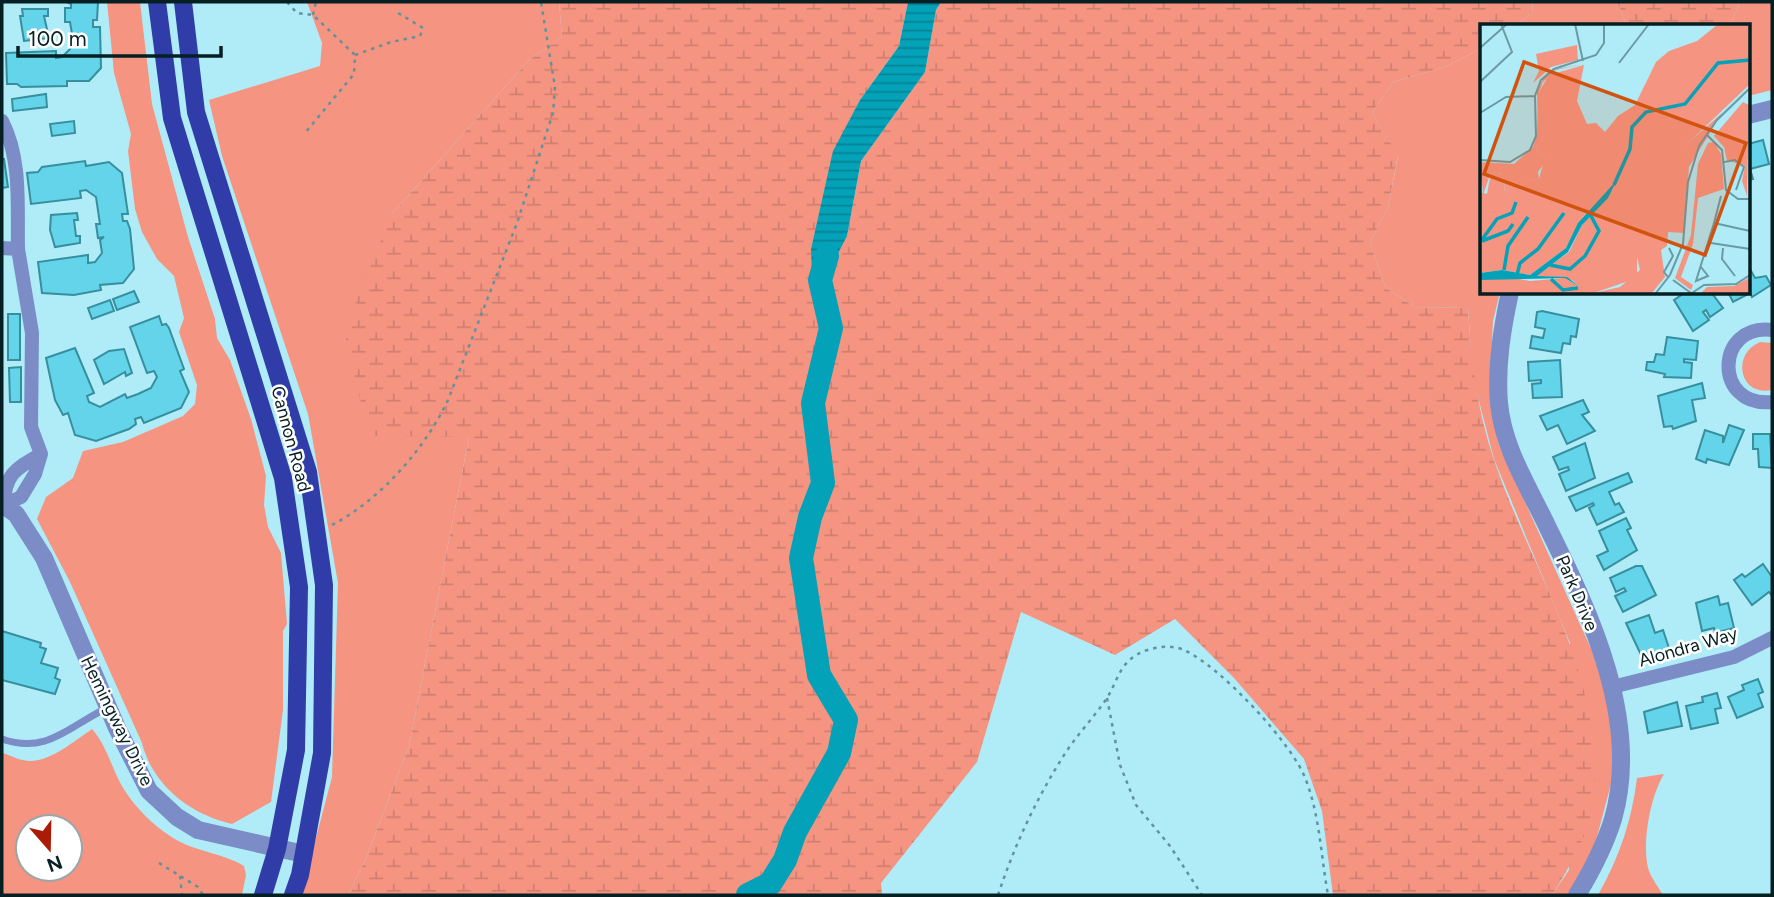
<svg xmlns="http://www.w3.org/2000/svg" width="1774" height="897" font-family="Figtree,sans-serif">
<defs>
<pattern id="wetland-marsh" width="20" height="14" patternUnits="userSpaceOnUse" patternTransform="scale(1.75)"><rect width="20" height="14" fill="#f69482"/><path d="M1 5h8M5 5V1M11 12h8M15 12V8" fill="none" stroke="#d17f70"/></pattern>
<pattern id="water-rules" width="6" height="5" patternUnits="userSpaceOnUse" patternTransform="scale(1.75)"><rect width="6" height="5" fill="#03a2b8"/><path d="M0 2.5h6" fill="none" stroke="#038395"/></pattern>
</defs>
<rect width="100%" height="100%" fill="#afecf8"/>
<g fill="#f69482" fill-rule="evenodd">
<path d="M107 2H140L152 104 188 237 215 319 217 338 230 360 251 419 266 476 264 505 268 527 281 553 287 624 283 631V710L271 802 232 824C190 814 153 786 142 743L70 582 37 519 46 497 73 478 83 451 123 442 183 416 195 404 197 385 179 332 184 318 174 276 157 259 142 232 135 209 128 151 131 134 114 73Z"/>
<polygon points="307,2 559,2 562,37 529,60 391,215 469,437 409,746 366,858 348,895 301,895 332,777 338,583 308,414 222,156 209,100 320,66 322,43"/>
<polygon points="1533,2 1617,2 1627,26 1515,26 1532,13"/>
<polygon points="1740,2 1772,2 1772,90 1748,96 1748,26 1730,26"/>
<polygon points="1482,48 1482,292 1500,292 1493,321 1490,383 1498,442 1601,671 1612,727 1612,780 1593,852 1568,895 1552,895 1569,870 1570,643 1494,459 1473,378 1468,308 1415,307 1386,288 1370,243 1388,207 1398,156 1372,113 1393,82 1445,67"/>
<path d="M1760 342 1772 343V390C1739 397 1731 354 1760 342Z"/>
<path d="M92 729C108 747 112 771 125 791 136 808 153 825 170 836 193 852 221 852 244 866L246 875 242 895H2V753C9 754 15 759 23 760 46 766 74 741 92 729ZM70 827V869H28V827Z"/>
<path d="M1664 774C1650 797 1641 845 1649 871 1652 879 1659 888 1663 895H1598C1619 858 1632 820 1637 778Z"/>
</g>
<g fill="url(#wetland-marsh)">
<path d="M559 2H908L899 46 860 100 823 201 811 249 847 236 861 161 925 72 936 10 941 2H1533L1532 13 1515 26H1482V48L1445 67 1393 82 1372 113 1398 155 1388 207 1370 243 1386 288 1415 307 1468 308C1471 360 1477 410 1494 460 1533 574 1607 677 1593 804 1590 832 1567 872 1552 895H1333L1322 811 1304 759 1234 678 1175 619 1115 655 1021 612 977 762 881 883 882 895H348L366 858 409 746 469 437 369 436 344 332 391 215 529 60 562 37Z"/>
<polygon points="1617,2 1740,2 1730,26 1627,26"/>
</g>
<polygon fill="url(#water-rules)" points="908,2 941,2 936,10 925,72 861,161 847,236 813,302 811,249 833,151 860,100 899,46"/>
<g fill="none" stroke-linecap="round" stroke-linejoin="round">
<polyline stroke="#03a2b8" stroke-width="24" points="748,895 770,884 785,860 795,832 839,753 846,720 819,675 801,558 810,517 823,483 813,403 831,328 820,280 827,256"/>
</g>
<g fill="#63d4e9" stroke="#378f9e" stroke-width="2">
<polygon points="67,2 98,2 97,20 93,20 93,27 100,27 101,68 89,81 67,81 67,86 21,87 17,84 7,84 6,53 56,51 56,58 62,57 70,49 72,34 70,22 65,22 65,8 71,8 71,4"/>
<polygon points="22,9 48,9 48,16 44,16 49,38 24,41 20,16 23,16"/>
<polygon points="46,94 47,107 13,111 12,99"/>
<polygon points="74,121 75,133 52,136 50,124"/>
<polygon points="1763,140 1769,164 1750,169 1753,179 1748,180 1748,144"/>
<polygon points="2,159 4,159 8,187 2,188"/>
<polygon points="85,161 86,166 109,162 122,173 128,214 122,214 123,221 127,221 130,229 134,269 123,283 100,285 101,290 74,295 42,293 38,262 88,255 88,263 95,262 102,253 100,240 104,237 98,238 96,224 100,224 96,197 86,190 80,191 81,198 31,204 27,173 38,172 42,167"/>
<polygon points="77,213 78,220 74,220 76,236 80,236 80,243 55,247 50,230 51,215"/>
<polygon points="1750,269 1755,278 1766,276 1771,285 1752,297 1750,293 1733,302 1728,292 1748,292 1748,270"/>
<polygon points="134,291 139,302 117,310 113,299"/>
<polygon points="1686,292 1711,292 1723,308 1710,317 1706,310 1703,312 1709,320 1693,331 1674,300"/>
<polygon points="110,300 114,311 92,319 88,308"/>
<polygon points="1542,311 1579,319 1576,337 1571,336 1570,344 1563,343 1561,353 1530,348 1532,336 1543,338 1545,329 1535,327 1537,312"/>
<rect x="8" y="314" width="12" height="46"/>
<polygon points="159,316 162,325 166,324 169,328 184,369 180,371 189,392 181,408 144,423 141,417 135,419 136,424 129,429 96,441 75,435 68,413 63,415 55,400 46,358 75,348 94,393 87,396 89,402 100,407 125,394 127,398 138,394 151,388 157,377 154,371 147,373 130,327"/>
<polygon points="1667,337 1698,341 1696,360 1684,359 1684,362 1692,363 1691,378 1664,377 1665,374 1646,370 1647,362 1654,362 1656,354 1664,355"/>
<polygon points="124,349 132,373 126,376 125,372 104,384 94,360 109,351"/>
<polygon points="1560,360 1562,397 1533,398 1532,384 1541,383 1541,380 1529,381 1528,362"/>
<polygon points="21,367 21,402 10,402 9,368"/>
<polygon points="1702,383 1705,398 1692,400 1696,421 1673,429 1672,426 1664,427 1658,396"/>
<polygon points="1583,400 1589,412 1582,415 1595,431 1567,444 1558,425 1547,430 1540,416"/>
<polygon points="1729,425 1744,430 1729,465 1707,459 1706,463 1696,459 1705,430 1723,436 1723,443"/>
<polygon points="1753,434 1770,434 1772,468 1759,467 1758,449 1753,449"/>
<polygon points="1585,443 1595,478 1566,491 1559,474 1569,470 1568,467 1559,470 1553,457"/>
<polygon points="1628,473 1632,482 1609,492 1615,505 1619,503 1624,512 1597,525 1589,508 1594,505 1593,503 1576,511 1569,497"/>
<polygon points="1626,518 1631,528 1627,530 1637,550 1604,570 1597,556 1608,551 1599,531"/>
<polygon points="1763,564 1772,577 1772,596 1769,592 1752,605 1734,580 1742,574 1745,577"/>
<polygon points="1636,566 1642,566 1656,595 1623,612 1615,596 1626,591 1624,588 1616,592 1610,578"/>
<polygon points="1718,596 1720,605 1728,603 1734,628 1715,633 1714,628 1702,631 1696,603"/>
<polygon points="1649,615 1655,633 1663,630 1669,648 1642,657 1626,623"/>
<polygon points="2,631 41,643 40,647 46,649 41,663 58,668 55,678 60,680 55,694 2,680"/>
<polygon points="1758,679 1763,692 1758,694 1763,707 1737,718 1728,697 1744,690 1742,685"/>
<polygon points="1717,693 1721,708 1715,709 1718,723 1691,729 1686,706 1703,702 1702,697"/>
<polygon points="1677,702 1682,726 1648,733 1644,712"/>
</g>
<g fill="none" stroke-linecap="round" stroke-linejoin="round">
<g stroke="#64929b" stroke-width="2.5" stroke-dasharray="3.5 5" stroke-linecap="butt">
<polyline points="287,2 297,13 313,15 355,55 354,74 305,133"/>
<polyline points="313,15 316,2"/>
<polyline points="355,55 391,42 420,36 423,28 398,13"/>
<path d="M332 525C381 499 424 450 448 400L517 223 553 113 555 87 541 2"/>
<polyline points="1107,698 1120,765 1136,805 1170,846 1202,895"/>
<polyline points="159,863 198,887 203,895"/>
<polyline points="180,876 182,895"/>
<path d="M998 895C1015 844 1037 797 1066 752 1078 734 1093 718 1105 701 1117 684 1118 665 1138 654 1151 647 1171 644 1184 650 1220 666 1293 744 1306 780 1320 817 1321 857 1328 895"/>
</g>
<path stroke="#7b8cc7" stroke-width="7" d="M2 739C47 755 69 726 107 708"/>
<g stroke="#7b8cc7" stroke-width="14">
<path d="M2 121C22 160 17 206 18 249"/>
<path d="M2 248 18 249 32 333 31 427 41 454 35 474 21 497 4 505C4 474 17 468 41 454"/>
<path d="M1772 330C1715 323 1713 408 1772 402"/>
<polyline points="1612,687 1734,657 1772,638"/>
</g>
<g stroke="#7b8cc7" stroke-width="18">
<polyline points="1748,115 1772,109"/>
<path d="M1510 292C1502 329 1496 365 1499 403 1503 449 1530 489 1549 530 1591 615 1641 722 1613 819 1605 845 1591 872 1577 895"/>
<polyline points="2,504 16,514 44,558 117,728 149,791 177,817 198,830 304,854"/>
</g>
<g stroke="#303da9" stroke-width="18">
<polyline points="157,2 172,118 283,478 299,587 296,750 277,849 263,895"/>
<polyline points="183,2 196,112 308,472 324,585 322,753 300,875 293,895"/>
</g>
</g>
<g text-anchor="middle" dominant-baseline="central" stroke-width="5" stroke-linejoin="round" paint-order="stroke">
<g font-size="18" fill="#051f23" stroke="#fff">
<text transform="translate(291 439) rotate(75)">Cannon Road</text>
<text transform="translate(1577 593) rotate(67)">Park Drive</text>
<text transform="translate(1688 647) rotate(-16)">Alondra Way</text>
<text transform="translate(117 721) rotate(64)">Hemingway Drive</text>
</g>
</g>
<g transform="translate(1480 24)">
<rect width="270" height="270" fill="#afecf8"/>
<path d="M97 21 98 36 71 43 53 59 59 47 56 30ZM105 40 76 46 63 58 59 68V106L56 126 65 132V138L58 148 59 155 35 160 25 169 23 150 11 148 3 171 0 138 34 140 53 123 58 108 57 67 65 52 77 45ZM263 78 269 81 267 172 262 157 265 142 247 136 244 123 234 112ZM242 89 209 143 204 209 188 208 187 222 181 226 185 253 172 269H114L140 263 160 246 155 223 157 201 208 119ZM234 118 241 130 244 165 218 174 213 220 201 253 213 261 211 266 195 254 211 211 218 140 228 119ZM269 254V269H221L227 263 254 262Z" fill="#f69482"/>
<path d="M237 1H269V61L208 119 187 155 199 160 197 174 186 187 157 201V254L114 269H0V256L19 252 50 257 85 254 100 263 92 256 77 253 56 252 89 228 102 201 135 163 103 193 86 224 50 251 22 246 0 249V168L7 170 11 148 23 150 25 169 34 160 59 155 65 132 56 126 59 68 69 51 104 41 97 77 107 100 116 99 125 108 138 92 155 81 176 38 189 27 217 17Z" fill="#f69482"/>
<path d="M137 156 128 174 102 201 88 228 57 252 87 253 100 263 85 254 0 256V249L22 246 50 251 86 224 98 199Z" fill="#03a2b8"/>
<path fill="none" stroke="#03a2b8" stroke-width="3.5" d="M134 161 150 125 152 103 166 88 205 80 238 39 270 36M1 217 17 195 32 189 36 178M2 217 28 207 33 200M70 241 90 245 105 232 119 207 110 190M24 246 28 222 48 193M37 251 40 239 58 225 84 189M71 255 83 266 98 264"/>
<path fill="none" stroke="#6b9aa3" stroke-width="2" d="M95 0 103 37M0 24 27 0M139 39 169 0M0 58 32 28 21 0M0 89 26 73 55 72M227 111 242 126 246 166 258 175H270M0 136 30 138 50 126 56 112 55 72 61 56 74 45 116 31 124 19V0M244 138 255 136 264 143 256 166M241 172 234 199 270 207M231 219 270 225M243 224 242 235 255 252M221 243 228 252 216 257 234 199M188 253 184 248 193 232 189 224M193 256 211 269M176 269 190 251 203 220 208 158 219 122 237 96 270 64M212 269 224 261 256 260 270 251"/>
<path fill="#d1530e" fill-opacity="0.15" stroke="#d1530e" stroke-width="3.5" d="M44 38 266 119 225 231 4 150Z"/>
<rect width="270" height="270" fill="none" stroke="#051f23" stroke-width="3.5"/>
</g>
<rect width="1774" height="897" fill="none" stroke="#051f23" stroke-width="7"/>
<g transform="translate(49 848) rotate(160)"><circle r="33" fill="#ffffff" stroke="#9ba5a7" stroke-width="2"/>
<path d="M0-5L12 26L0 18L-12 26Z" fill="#ab1b05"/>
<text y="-10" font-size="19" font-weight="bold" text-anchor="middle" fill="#051f23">N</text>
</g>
<path d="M18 46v10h203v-10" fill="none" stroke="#051f23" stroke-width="3.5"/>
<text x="28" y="46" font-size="21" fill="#051f23" stroke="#ffffff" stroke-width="5" paint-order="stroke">100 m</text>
</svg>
